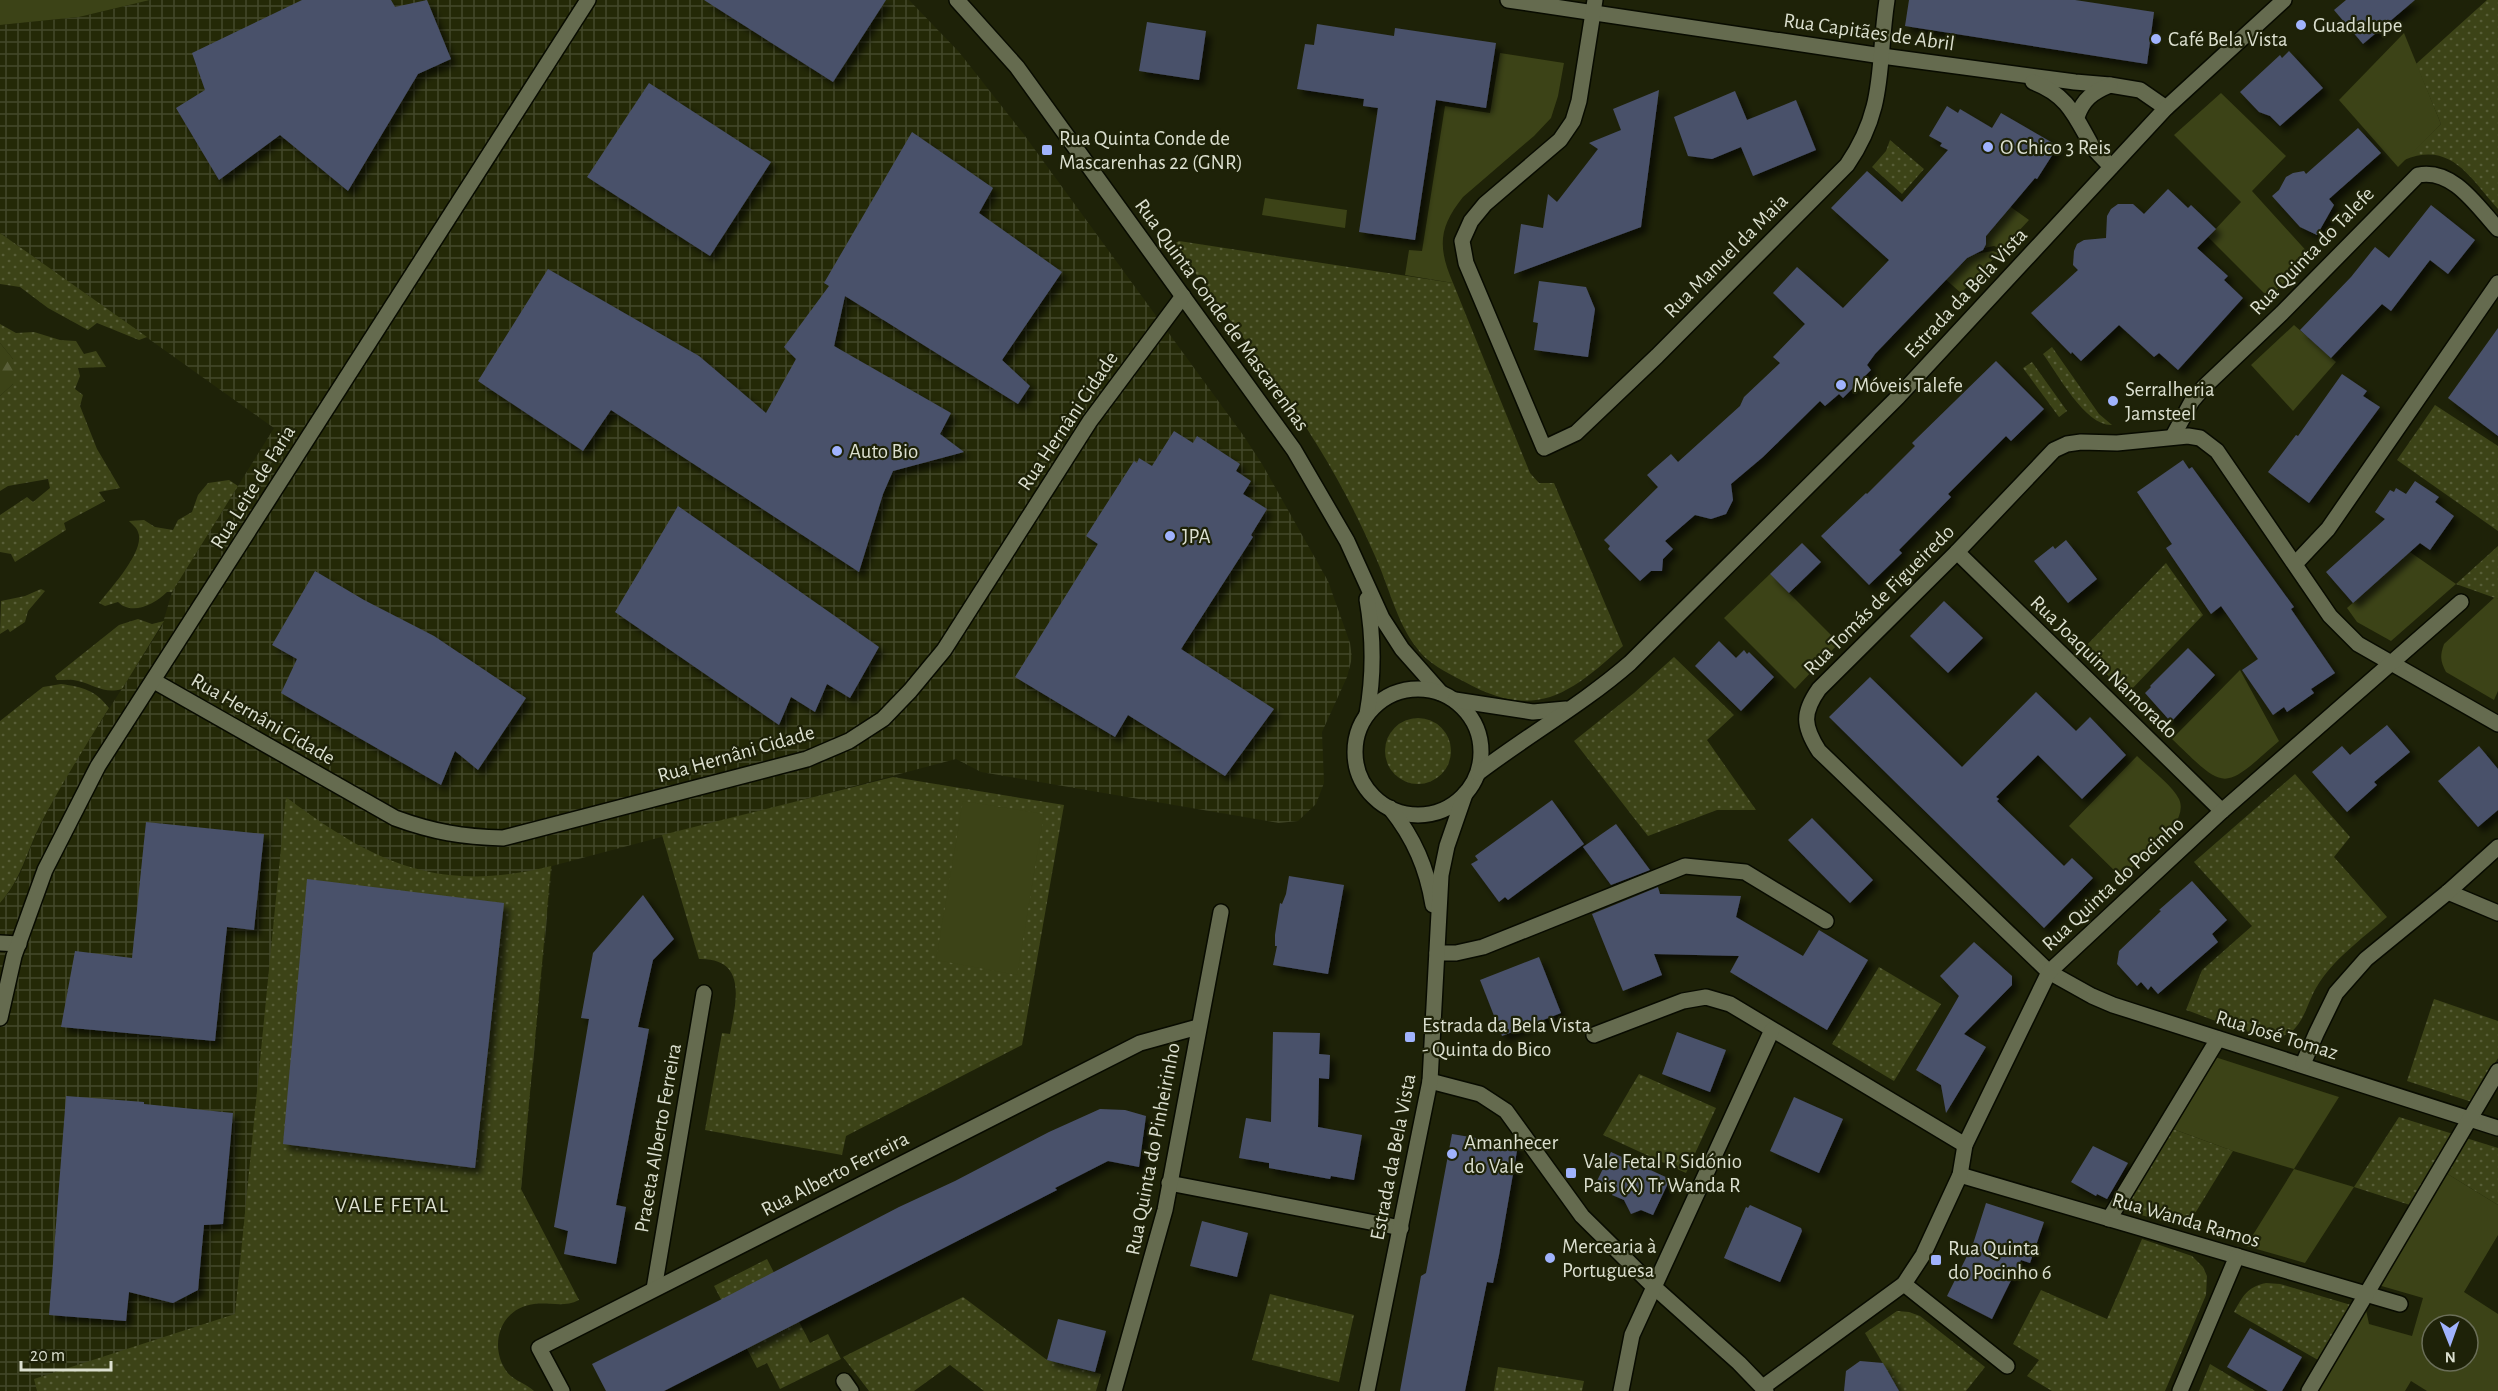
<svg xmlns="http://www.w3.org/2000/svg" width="2498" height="1391" font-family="'Alegreya Sans',sans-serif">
<defs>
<pattern id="industrial-grid" width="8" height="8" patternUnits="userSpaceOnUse" patternTransform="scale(1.5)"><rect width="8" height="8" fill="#242907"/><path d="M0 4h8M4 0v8" fill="none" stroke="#43482a"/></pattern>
<pattern id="grass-dots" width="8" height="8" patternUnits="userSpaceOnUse" patternTransform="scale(1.5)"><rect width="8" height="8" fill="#3c4317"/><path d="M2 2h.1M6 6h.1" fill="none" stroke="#585e38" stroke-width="1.8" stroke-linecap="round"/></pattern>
<pattern id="forest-firs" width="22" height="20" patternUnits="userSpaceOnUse" patternTransform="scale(1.5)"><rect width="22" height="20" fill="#3c4317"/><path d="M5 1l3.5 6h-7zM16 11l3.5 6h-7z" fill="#585e38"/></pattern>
<filter id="shadow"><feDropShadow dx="5.5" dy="5.5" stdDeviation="3" flood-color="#0009"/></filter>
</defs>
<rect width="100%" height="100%" fill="#1e2208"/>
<polygon fill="url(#industrial-grid)" points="150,0 909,0 959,52 1022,132 1243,435 1262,464 1328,581 1350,643 1352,658 1347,677 1322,732 1324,783 1316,804 1298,821 1279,823 981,772 956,759 552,866 521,1189 368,1391 0,1391 0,903 10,891 20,874 37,832 61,784 162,626 172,592 274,428 0,233 0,25 79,17"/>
<g fill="url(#grass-dots)">
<path d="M2487 0H2498V209C2470 178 2451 140 2404 160L2441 124 2416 64Z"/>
<polygon points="1890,140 1924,169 1902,194 1872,167 1886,151"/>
<polygon points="0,233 147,337 139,340 97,323 88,330 48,308 20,287 0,284"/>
<path d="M1179 241 1453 283 1530 473 1539 483H1554L1623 646C1568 696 1534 721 1463 681 1446 672 1428 664 1416 647 1397 623 1388 584 1375 556 1359 519 1340 482 1319 448 1276 377 1222 311 1174 244Z"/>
<polygon points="0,324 16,333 34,332 60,340 76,341 84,354 96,351 106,367 78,368 80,376 75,389 83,395 80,406 97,449 120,488 99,492 105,501 64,523 66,530 15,562 11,554 0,552 0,515 27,497 33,502 50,488 48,479 8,486 0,491 0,396 13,384 13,359 0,343"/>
<path d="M2052 347 2099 414 2112 425C2085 426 2058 374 2043 354Z"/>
<polygon points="2032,362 2067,411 2059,417 2023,368"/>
<polygon points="2435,405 2498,446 2498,531 2397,460"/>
<path d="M229 480 238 486 172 592H167C155 604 132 616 118 602L105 606 99 603C110 589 146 550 138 532 137 528 132 524 129 521L144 520 155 527 173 530 178 520 192 512 198 495 208 483Z"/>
<polygon points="2498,546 2498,599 2456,584"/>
<polygon points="2166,563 2203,615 2127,694 2082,650"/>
<polygon points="41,589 45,591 28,611 25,622 10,632 8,629 0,634 1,601 25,596"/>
<path d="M138 619 152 624 164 621 122 689C104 694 95 685 78 681 72 679 64 680 57 680L55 676 119 625Z"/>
<polygon points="1674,657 1734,715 1707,740 1756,810 1717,810 1648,836 1574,741 1634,693"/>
<path d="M61 684C83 687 95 690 109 708 85 747 61 784 40 825 27 851 21 880 0 903V721L43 687Z"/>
<circle cx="1418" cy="751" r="33"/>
<path d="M2295 774 2350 837 2334 857 2387 917C2362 939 2333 959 2316 988 2306 1005 2302 1034 2278 1037 2259 1039 2207 1017 2186 1010L2202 970 2252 926 2194 862Z"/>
<path d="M893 777 1064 805 1022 1045 846 1136 842 1155 705 1130 722 1033 730 1034C736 1002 748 958 699 959L662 835Z"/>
<path d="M286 797C375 864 440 894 551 866L521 1189 579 1300C563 1308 551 1302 534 1304 500 1308 488 1346 507 1372 514 1381 526 1383 534 1391H37L34 1379 235 1314Z"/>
<polygon points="1879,967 1941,1004 1894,1081 1832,1044"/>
<polygon points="2434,999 2498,1021 2498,1058 2472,1102 2407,1081"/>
<polygon points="1639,1074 1716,1108 1686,1173 1603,1135"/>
<polygon points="2399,1117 2453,1134 2410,1205 2354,1187"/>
<polygon points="2173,1129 2233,1151 2186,1228 2124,1210"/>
<polygon points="2466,1138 2498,1148 2498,1205 2446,1173"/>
<polygon points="2142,1239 2192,1256 2203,1267 2207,1276 2206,1295 2165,1391 2052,1391 2027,1376 2039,1360 2013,1344 2041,1290 2107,1319"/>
<polygon points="767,1259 810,1343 828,1334 841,1359 780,1389 767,1363 757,1368 714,1286"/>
<path d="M2266 1283 2280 1284 2351 1305 2318 1360 2234 1312C2243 1296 2247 1287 2266 1283Z"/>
<polygon points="1270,1294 1354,1315 1339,1382 1252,1360"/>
<polygon points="963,1297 1047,1360 1101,1374 1096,1391 984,1391 950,1365 914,1391 869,1391 843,1357"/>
<polygon points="1897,1311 1909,1312 1920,1316 1985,1367 1966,1391 1899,1391 1865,1333"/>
<polygon points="2210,1364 2255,1391 2199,1391"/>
<polygon points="1498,1367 1584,1381 1582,1391 1494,1391"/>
</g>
<polygon fill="url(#forest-firs)" points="0,343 13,359 13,384 0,396"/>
<g fill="#3c4317" fill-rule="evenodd">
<polygon points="0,0 150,0 79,17 0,25"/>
<polygon points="2404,33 2441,124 2398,167 2339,100"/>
<path d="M1500 53 1564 63 1558 96 1551 118 1534 136 1463 197C1438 228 1438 248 1453 283L1405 275 1409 250 1422 251 1445 106 1490 113Z"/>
<polygon points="2221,93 2286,156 2252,191 2311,256 2269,298 2208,237 2241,202 2174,135"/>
<polygon points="1987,190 2029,220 2002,249 1994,246 1984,248 1986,236 2001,219 1978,199"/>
<polygon points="1265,198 1347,210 1345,228 1262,215"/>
<polygon points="1926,246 1954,272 1969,255 1993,251 1999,253 1961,293 1918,255"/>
<polygon points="2294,325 2336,362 2293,411 2251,365"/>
<polygon points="2410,552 2456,584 2391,641 2357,622 2347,608"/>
<polygon points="1770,574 1839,643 1795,689 1724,618"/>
<path d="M2495 597 2498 599V691L2494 700 2446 672C2440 661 2440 655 2444 644Z"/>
<path d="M2240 670 2279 741C2222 791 2227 792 2172 739Z"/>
<path d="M2137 756C2148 767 2172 785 2179 799 2191 825 2138 861 2121 877L2069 826Z"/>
<polygon points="963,801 1044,814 1017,975 936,960"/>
<polygon points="2215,1057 2339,1097 2294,1169 2354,1187 2305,1263 2246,1246 2294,1169 2233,1151 2173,1129"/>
<path d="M2446 1173 2498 1205V1235L2464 1292 2498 1314V1391H2427L2411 1381 2405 1391H2317L2366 1310 2369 1324 2412 1336 2423 1298 2378 1285ZM2432 1325H2468V1361H2432Z"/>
</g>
<g fill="#4a516b" filter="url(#shadow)">
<polygon points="302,0 391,0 395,7 427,0 451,59 418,74 348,191 280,135 219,180 176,108 205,90 192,53"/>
<polygon points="704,0 886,0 833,82"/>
<polygon points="1909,0 2075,0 2154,12 2147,64 1905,26"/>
<polygon points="2346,0 2415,0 2363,44 2334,10"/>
<polygon points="1147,22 1206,31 1199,80 1139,71"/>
<polygon points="1317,24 1394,36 1395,28 1496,43 1486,108 1436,100 1415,240 1359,232 1378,108 1363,106 1364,99 1297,89 1305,44 1314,45"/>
<polygon points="2289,51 2323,88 2280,126 2270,116 2259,112 2240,92 2280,55 2282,58"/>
<polygon points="649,83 771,162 710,256 587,177"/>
<polygon points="1659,90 1641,227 1514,274 1521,224 1543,228 1548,194 1557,202 1598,149 1589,143 1621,130 1613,109"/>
<polygon points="1735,91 1747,120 1796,100 1816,150 1753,176 1741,147 1712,159 1688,156 1674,117"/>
<polygon points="1947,106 1958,113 1960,109 1992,128 2001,113 2058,146 2037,179 2035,178 1986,236 1986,244 1983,250 1967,258 1875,354 1867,365 1871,370 1843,398 1839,394 1825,406 1820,401 1763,457 1731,484 1733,500 1726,514 1711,519 1695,515 1665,541 1673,549 1663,559 1662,571 1651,571 1640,581 1608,549 1610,546 1604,540 1658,487 1647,475 1671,454 1678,462 1740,406 1744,397 1780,363 1773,357 1805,324 1773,293 1797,267 1843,308 1889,260 1831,208 1867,171 1902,202 1948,150 1940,146 1942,143 1929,136"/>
<polygon points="2358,128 2381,153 2329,199 2334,205 2317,235 2300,227 2272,196 2279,190 2286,177 2293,173 2304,171 2306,174"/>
<polygon points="912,132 993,188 979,213 1062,272 1002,360 1030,386 1018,404 845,296 834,346 951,413 940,434 964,452 893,471 883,494 859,572 611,410 583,451 478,381 548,269 699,356 766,413 796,359 784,347 829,286 824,283"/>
<polygon points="2168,189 2188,208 2191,205 2216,229 2197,248 2228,276 2224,280 2243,298 2178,370 2159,353 2154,357 2119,325 2081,361 2072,352 2071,354 2031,313 2078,270 2073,265 2074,251 2077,244 2084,240 2106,238 2107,216 2111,209 2118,204 2133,204 2144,214"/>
<polygon points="2431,205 2475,240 2448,274 2430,260 2391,311 2382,304 2331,358 2300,330 2351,277 2375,247 2389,258"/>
<polygon points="1539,281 1586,287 1595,309 1588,357 1534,350 1538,323 1533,322"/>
<polygon points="2498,328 2498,436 2448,398"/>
<polygon points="1996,361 2044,409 2011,441 2006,436 1948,494 1951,497 1899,550 1902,553 1869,585 1821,536 1866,493 1867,494 1915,446 1912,443"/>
<polygon points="2342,374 2367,391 2363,396 2380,407 2309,503 2268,472 2296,435 2298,436"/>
<polygon points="1174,431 1193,443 1197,436 1240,464 1236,471 1251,481 1243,494 1267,509 1251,535 1253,537 1181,649 1274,709 1225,776 1128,715 1115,737 1015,677 1098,544 1086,536 1134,461 1137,463 1139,458 1152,466"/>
<polygon points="2183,460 2189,469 2192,467 2267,570 2294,607 2291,609 2335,673 2311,689 2314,693 2287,712 2284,707 2273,715 2242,670 2258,659 2221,606 2211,614 2166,548 2172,544 2137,492"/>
<polygon points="2415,481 2439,497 2435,502 2454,516 2430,550 2420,543 2353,603 2326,572 2385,519 2375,512 2390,490 2394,492 2396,488 2406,494"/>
<polygon points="678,506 879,647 850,698 827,684 815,712 791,697 779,725 615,612"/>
<polygon points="2066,540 2097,579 2068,603 2034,561 2053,546 2055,549"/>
<polygon points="1802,543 1821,562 1789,593 1770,574"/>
<polygon points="315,571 364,600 434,636 526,698 478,770 455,751 441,785 281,693 297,659 272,645"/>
<polygon points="1944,601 1983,638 1948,673 1910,636"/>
<polygon points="1719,641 1736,658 1744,650 1747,654 1749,652 1774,677 1741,711 1695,666"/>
<polygon points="2188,648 2215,675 2171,722 2145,693 2151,687 2150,686"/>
<polygon points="1870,677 1962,767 2036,692 2076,731 2090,717 2126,755 2082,799 2038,755 1996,797 1999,799 1997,801 2064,866 2072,858 2093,878 2044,928 1829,717"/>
<polygon points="2387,725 2410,752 2374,782 2377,785 2347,812 2312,772 2342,746 2350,755"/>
<polygon points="2479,746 2498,769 2498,810 2478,827 2438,781"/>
<polygon points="1552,800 1584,844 1508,900 1505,897 1499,902 1471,864 1478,860 1475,856"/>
<polygon points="1812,818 1873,880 1850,903 1788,840"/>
<polygon points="146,822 264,834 254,930 227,927 215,1041 61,1027 75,951 132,958"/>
<polygon points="1616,824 1650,870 1611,885 1583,847"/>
<polygon points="1289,876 1344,885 1328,974 1273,965 1277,946 1275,946 1275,935 1280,903 1282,904 1286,894"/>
<polygon points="307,879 504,903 475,1168 283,1144"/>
<polygon points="2192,881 2227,920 2212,934 2218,942 2158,994 2151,986 2148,990 2141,982 2137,986 2117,964 2119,951 2161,911 2159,910"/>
<polygon points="1658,887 1660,894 1741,896 1736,917 1803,956 1819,930 1868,960 1827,1030 1730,972 1739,956 1654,954 1662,975 1623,991 1592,914"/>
<polygon points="643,895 674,939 653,960 638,1027 649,1029 616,1205 626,1207 616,1264 564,1254 568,1231 554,1227 589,1019 581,1018 593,953"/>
<polygon points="1974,942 2012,976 2012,985 1964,1034 1986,1047 1946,1113 1941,1085 1916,1070 1959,996 1940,976"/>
<polygon points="1539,957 1561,1013 1502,1036 1480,980"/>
<polygon points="1273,1032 1320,1033 1319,1054 1330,1055 1329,1079 1319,1078 1318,1127 1362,1135 1354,1180 1331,1176 1330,1179 1269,1168 1269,1163 1239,1158 1246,1118 1271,1122"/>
<polygon points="1677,1032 1726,1050 1710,1092 1662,1074"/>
<polygon points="66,1096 144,1102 144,1104 233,1113 223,1224 204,1225 198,1290 173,1303 129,1292 126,1321 49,1315"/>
<polygon points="1794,1097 1843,1119 1819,1173 1770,1151"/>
<polygon points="1100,1109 1125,1110 1146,1116 1139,1167 1108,1161 1055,1188 1057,1190 664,1391 606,1391 592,1364 722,1299 899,1207 955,1181 1049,1132"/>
<polygon points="1452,1134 1518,1145 1499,1255 1493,1283 1487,1282 1465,1391 1400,1391 1421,1276 1426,1273"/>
<polygon points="2093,1146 2128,1163 2107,1199 2097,1194 2096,1196 2071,1182"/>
<polygon points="1611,1152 1670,1179 1653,1215 1641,1210 1631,1214 1624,1200 1612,1195 1615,1189 1597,1181"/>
<polygon points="1986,1203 2044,1222 2030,1263 2021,1260 1992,1319 1947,1296 1973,1244"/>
<polygon points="1750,1205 1801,1228 1802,1231 1780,1282 1724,1258 1746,1207 1748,1208"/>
<polygon points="1202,1221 1248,1233 1237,1277 1190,1266"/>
<polygon points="1058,1319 1106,1331 1095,1372 1047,1360"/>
<polygon points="2250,1328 2302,1357 2282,1391 2268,1391 2227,1367"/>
<polygon points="1860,1361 1883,1363 1899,1391 1844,1391 1846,1371"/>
</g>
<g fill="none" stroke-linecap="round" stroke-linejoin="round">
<g stroke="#080b00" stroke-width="18">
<g id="minor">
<polyline points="957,0 1017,67 1294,450 1347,541 1382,618 1402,649 1441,693"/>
<polyline points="1508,0 1882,56 2075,82 2110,85 2140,90 2166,108"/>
<path d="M1595 0 1579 101 1573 121 1560 140 1485 204 1471 221 1462 241 1466 263 1544 448 1576 433 1657 356 1847 165C1887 107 1877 65 1887 0"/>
<path d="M2033 82C2068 95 2075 116 2092 146 2097 153 2105 160 2111 167"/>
<path d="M2077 117C2083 99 2093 92 2110 85"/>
<path d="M2173 436 2192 401 2204 387 2282 313 2418 175C2453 168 2477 206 2498 229"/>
<polyline points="1957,552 2222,811"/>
<polyline points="2295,564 2328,529 2498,283"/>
<path d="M154 681 395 818C433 832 463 837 503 838L807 759 849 741 883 719 910 691 944 650 1090 421 1183 296"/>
<circle cx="1418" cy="752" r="63"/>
<polyline points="1455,700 1533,712 1566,709"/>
<path d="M1367 714C1374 675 1374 639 1367 599"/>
<path d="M2498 724 2358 644 2330 616 2217 451 2200 438 2188 436 2117 443 2081 442 2067 444 2054 450 1957 552 1819 689C1802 713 1803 726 1819 751L2049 972 2092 996 2113 1005 2498 1128"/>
<path d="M1478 773C1528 735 1583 704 1630 663L1898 397 2166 108 2284 0"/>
<path d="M1390 808C1414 838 1427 868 1433 905"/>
<polyline points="2448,892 2498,913"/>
<polyline points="0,943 19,944"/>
<polyline points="1437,953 1456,953 1483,947 1685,866 1745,872 1826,921"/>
<polyline points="0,1018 14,956 45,870 98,766 588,0"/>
<polyline points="1594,1035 1683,1001 1706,997 1730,1004 1965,1145"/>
<polyline points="2303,1064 2316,1034 2336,993 2366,959 2448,892 2498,847"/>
<polyline points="1430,1081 1480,1094 1506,1111 1582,1216 1653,1286 1739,1363 1766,1391"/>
<polyline points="1960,1175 2400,1304"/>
<polyline points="1169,1183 1401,1228"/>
<polyline points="2109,1219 2218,1039"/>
<polyline points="1904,1284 2007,1366"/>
<polyline points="654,1289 704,993"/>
<polyline points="844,1381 851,1391"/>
<polyline points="1763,1387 1904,1284 1923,1255 1960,1175 1965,1145 2049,972 2222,811 2461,602"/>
<polyline points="562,1391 539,1348 1140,1043 1198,1027"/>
<polyline points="1114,1391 1165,1210 1221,912"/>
<polyline points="1367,1391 1430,1081 1441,875 1447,846 1465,794"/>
<polyline points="1621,1391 1632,1335 1772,1030"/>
<polyline points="2180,1391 2237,1256"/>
<polyline points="2309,1391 2498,1071"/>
</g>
</g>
<use href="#minor" stroke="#656b4f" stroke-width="15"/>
</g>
<g fill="#a0b3fd" stroke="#1e2208" stroke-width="2">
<circle cx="2301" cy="25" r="6"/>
<circle cx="2156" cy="39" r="6"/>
<circle cx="1988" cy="147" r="6"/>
<rect x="1041" y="144" width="12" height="12" rx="3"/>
<circle cx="1841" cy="385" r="6"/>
<circle cx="2113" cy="401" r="6"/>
<circle cx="837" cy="451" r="6"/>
<circle cx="1170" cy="536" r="6"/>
<rect x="1404" y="1031" width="12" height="12" rx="3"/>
<circle cx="1452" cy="1154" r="6"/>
<rect x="1565" y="1167" width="12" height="12" rx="3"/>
<circle cx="1550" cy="1258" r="6"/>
<rect x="1930" y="1254" width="12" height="12" rx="3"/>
</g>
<g text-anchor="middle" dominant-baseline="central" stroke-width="4.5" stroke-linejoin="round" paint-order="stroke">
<g font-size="21" fill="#dbdfcf" stroke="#1e2208" text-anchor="start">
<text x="2313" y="25">Guadalupe</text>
<text x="2168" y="39">Café Bela Vista</text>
<text x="1059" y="138">Rua Quinta Conde de<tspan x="1059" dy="24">Mascarenhas 22 (GNR)</tspan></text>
<text x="2000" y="147">O Chico 3 Reis</text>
<text x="1853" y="385">Móveis Talefe</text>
<text x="2125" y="389">Serralheria<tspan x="2125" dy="24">Jamsteel</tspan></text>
<text x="849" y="451">Auto Bio</text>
<text x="1182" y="536">JPA</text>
<text x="1422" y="1025">Estrada da Bela Vista<tspan x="1422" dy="24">- Quinta do Bico</tspan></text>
<text x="1464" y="1142">Amanhecer<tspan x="1464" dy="24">do Vale</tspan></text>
<text x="1583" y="1161">Vale Fetal R Sidónio<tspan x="1583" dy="24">Pais (X) Tr Wanda R</tspan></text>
<text x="1562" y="1246">Mercearia à<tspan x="1562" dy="24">Portuguesa</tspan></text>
<text x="1948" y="1248">Rua Quinta<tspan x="1948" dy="24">do Pocinho 6</tspan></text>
</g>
<g font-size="21" fill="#dbdfcf" stroke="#1e2208">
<text transform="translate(1869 32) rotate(8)">Rua Capitães de Abril</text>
<text transform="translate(2312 251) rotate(-46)">Rua Quinta do Talefe</text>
<text transform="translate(1726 256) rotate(-45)">Rua Manuel da Maia</text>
<text transform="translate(1966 293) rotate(-47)">Estrada da Bela Vista</text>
<text transform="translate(1222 315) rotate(54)">Rua Quinta Conde de Mascarenhas</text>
<text transform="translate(1068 421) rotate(-56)">Rua Hernâni Cidade</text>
<text transform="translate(253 487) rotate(-58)">Rua Leite de Faria</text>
<text transform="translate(1879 600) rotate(-45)">Rua Tomás de Figueiredo</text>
<text transform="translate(2104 667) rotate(44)">Rua Joaquim Namorado</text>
<text transform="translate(263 719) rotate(30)">Rua Hernâni Cidade</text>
<text transform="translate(736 754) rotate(-16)">Rua Hernâni Cidade</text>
<text transform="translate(2113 884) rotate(-43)">Rua Quinta do Pocinho</text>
<text transform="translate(2277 1035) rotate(17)">Rua José Tomaz</text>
<text transform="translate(658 1138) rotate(-80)">Praceta Alberto Ferreira</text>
<text transform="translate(1153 1149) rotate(-79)">Rua Quinta do Pinheirinho</text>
<text transform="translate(1393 1157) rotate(-79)">Estrada da Bela Vista</text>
<text transform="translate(835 1174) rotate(-27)">Rua Alberto Ferreira</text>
<text transform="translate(2186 1220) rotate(16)">Rua Wanda Ramos</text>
</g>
<g font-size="22" letter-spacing="1.5" fill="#dbdfcf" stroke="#1e2208">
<text x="392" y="1205">VALE FETAL</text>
</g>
</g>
<g transform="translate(2450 1343) rotate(179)"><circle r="28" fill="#1e2208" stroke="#6a6e58" stroke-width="1.5"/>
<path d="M0-4.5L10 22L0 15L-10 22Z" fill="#a0b3fd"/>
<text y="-9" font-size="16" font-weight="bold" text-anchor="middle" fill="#dbdfcf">N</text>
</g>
<path d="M21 1361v9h90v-9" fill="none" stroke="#dbdfcf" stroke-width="3"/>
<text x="30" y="1361" font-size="18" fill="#dbdfcf" stroke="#1e2208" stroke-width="4.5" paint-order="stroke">20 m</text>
</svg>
